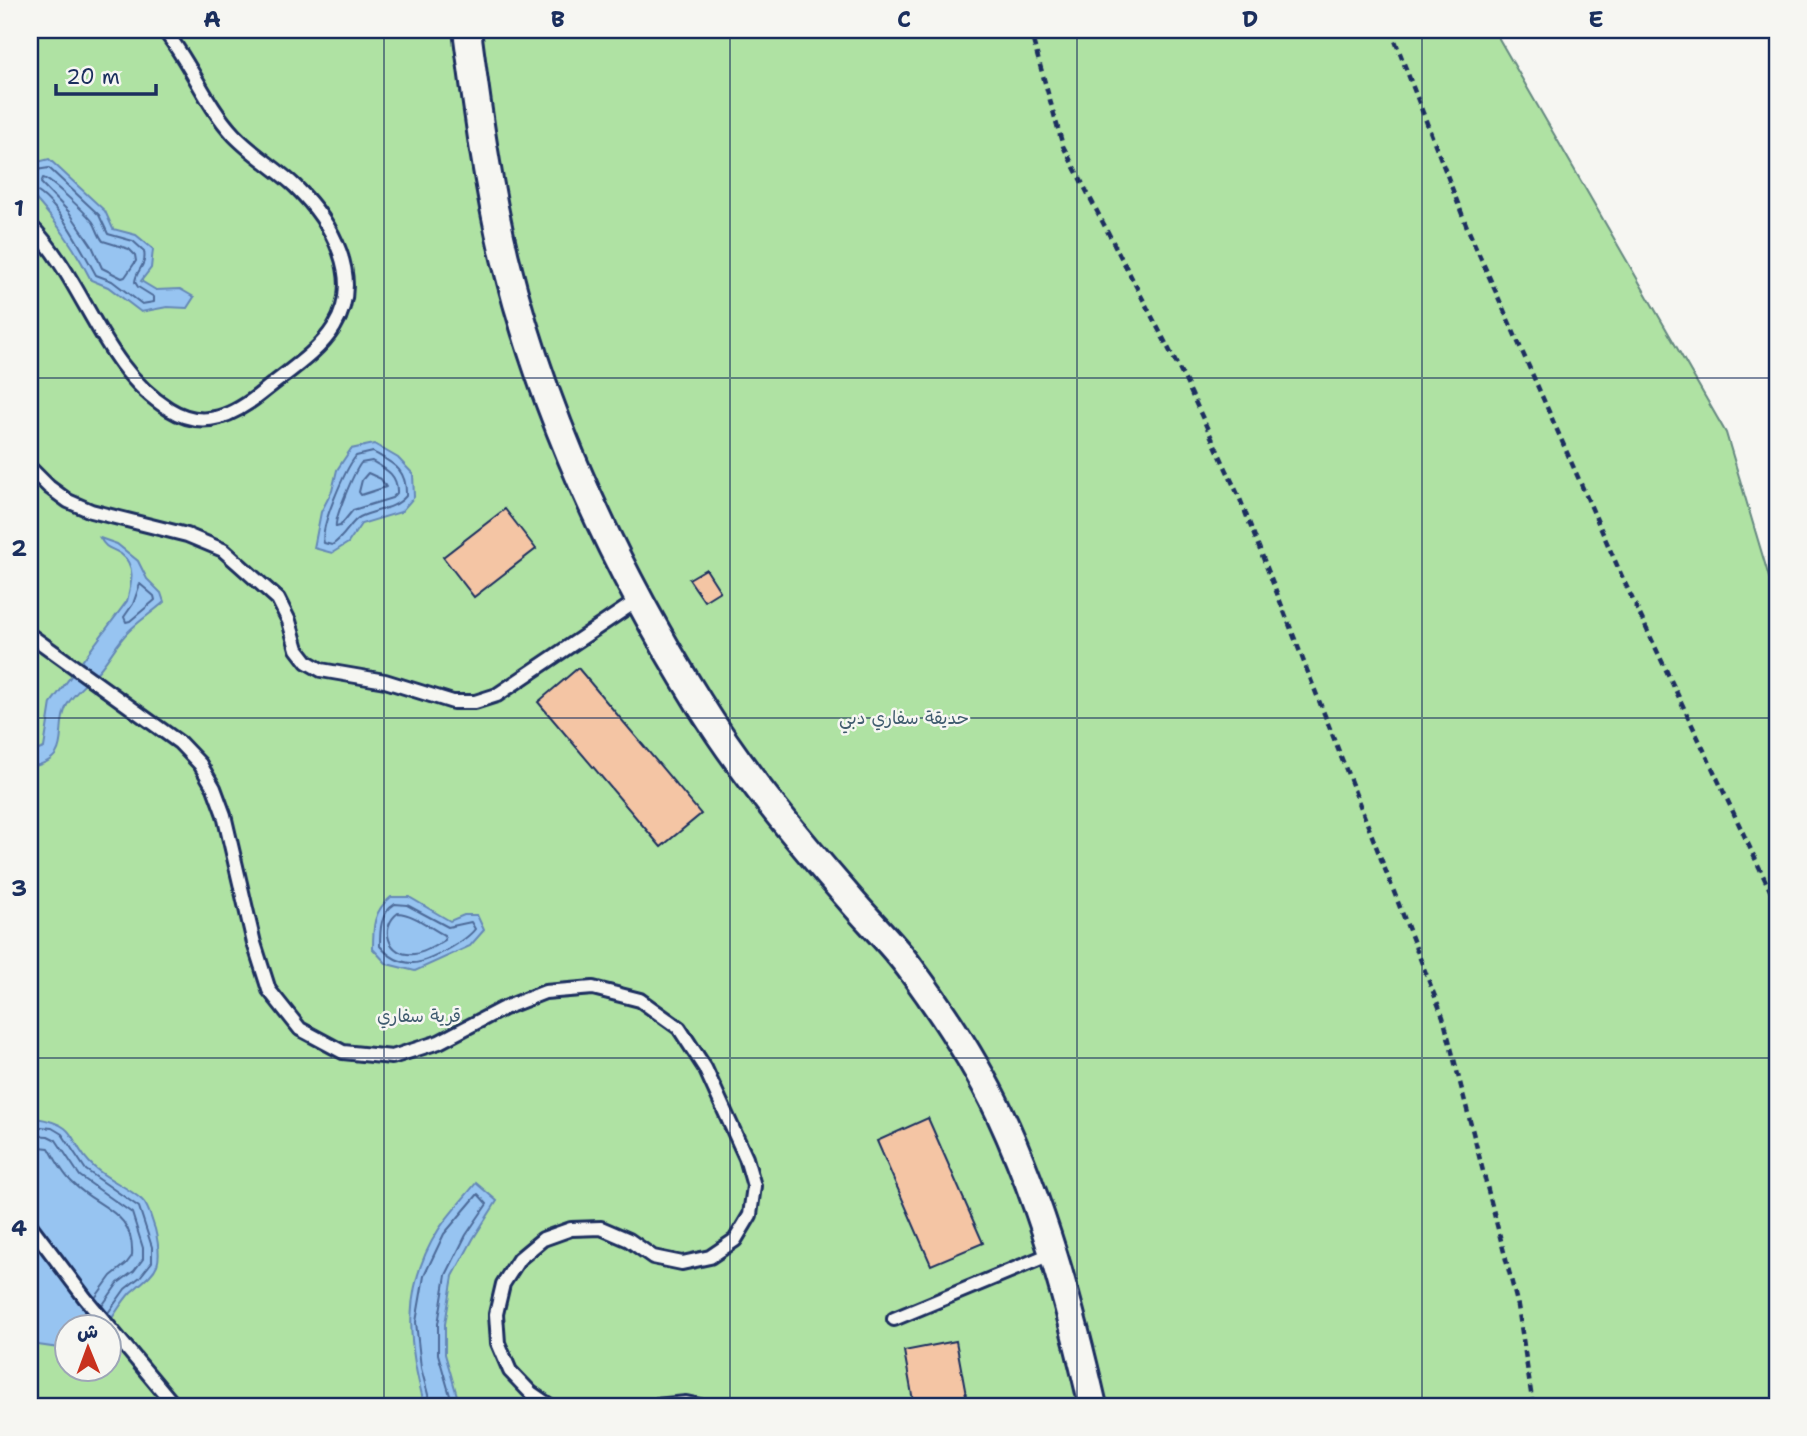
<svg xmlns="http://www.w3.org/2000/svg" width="1807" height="1436" font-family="'Shantell Sans','Playpen Sans Arabic',sans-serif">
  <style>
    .green { fill: #afe2a3; stroke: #658880; stroke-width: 2; fill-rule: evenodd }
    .water { fill: #97c4f1; stroke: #6588b6; stroke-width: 2 }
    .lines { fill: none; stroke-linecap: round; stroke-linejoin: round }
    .shore { stroke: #4d6b99; stroke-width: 2 }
    .building { fill: #f4c5a4; stroke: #1b2f5e; stroke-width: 2 }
    .service-casing { stroke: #1b2f5e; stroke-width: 18 }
    .minor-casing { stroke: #1b2f5e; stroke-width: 32 }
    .path { stroke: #1b2f5e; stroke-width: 4.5; stroke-dasharray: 7 5; stroke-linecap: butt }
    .service { stroke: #f6f6f2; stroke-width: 12 }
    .minor { stroke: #f6f6f2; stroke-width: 26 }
    .grid { fill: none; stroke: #1b2f5e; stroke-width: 2; stroke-opacity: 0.55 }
    .labels { text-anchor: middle; stroke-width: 5; stroke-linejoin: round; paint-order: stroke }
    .park-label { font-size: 18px; fill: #405c6f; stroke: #f6f6f2 }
    .neatline { fill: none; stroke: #1b2f5e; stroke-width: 2.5 }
    .grid-label { font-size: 23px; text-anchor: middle; font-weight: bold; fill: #1b2f5e }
  </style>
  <rect width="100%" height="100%" fill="#f6f6f2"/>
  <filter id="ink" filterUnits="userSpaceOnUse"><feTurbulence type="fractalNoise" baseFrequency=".0143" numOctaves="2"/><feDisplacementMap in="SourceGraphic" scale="14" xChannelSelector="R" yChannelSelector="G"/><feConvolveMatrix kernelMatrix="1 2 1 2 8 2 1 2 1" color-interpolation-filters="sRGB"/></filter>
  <g filter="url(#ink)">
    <path class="green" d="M30 30H1494L1726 433 1777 604V1406H30ZM66 1328H108V1370H66Z"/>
    <path class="water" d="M49 159 105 211 113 229 136 235 153 249 151 268 141 281 156 290 180 289 194 297 187 308 167 307 141 312 108 287 91 280C74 246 56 221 30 193V164Z
      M374 444 398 458 413 474 414 497 401 512 361 524 348 543 332 553 314 548 321 512 332 491 337 470 351 449Z
      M100 538 117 544 138 561 147 579 161 593 164 602C153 612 140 620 130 630 118 641 111 656 100 669 91 680 75 691 67 705 53 731 75 759 30 767V753L44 748 51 703 127 601C131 585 137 566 121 554 110 547 107 550 100 538Z
      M391 897H409L450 921 464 915H477L484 930 470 946 415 971 387 964 373 949C373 927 373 911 391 897Z
      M36 1118C83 1126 66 1142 94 1167 108 1180 128 1187 142 1200 149 1206 152 1221 155 1229 164 1267 158 1269 131 1292 122 1301 114 1316 106 1327L66 1328V1349L38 1345 30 1339V1120Z
      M476 1183 497 1201 473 1239 453 1276 445 1324V1354L460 1406H425C407 1344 402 1286 439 1229 450 1213 464 1198 476 1183Z"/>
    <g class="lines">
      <path class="shore" d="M30 171 49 168 99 215 108 234 133 241 144 251C147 267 136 269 135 282L138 287 154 297V302L142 304 112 281 96 275C85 255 53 192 30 189
        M43 178C50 179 87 214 93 222 97 228 98 235 103 241L129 249 135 255 136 261 125 277 122 278 102 268 92 246 69 212 41 183Z
        M373 452C394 464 407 469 406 496 394 510 377 509 360 517 351 521 345 537 332 545L324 543C319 528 345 470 356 456Z
        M372 461C386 469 398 475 397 493L392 498 353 510 340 526 336 527C334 519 354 472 361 463Z
        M368 473 381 479 386 487 361 495 359 492 362 480Z
        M140 584 154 596 155 600 130 621 126 622 124 617 133 604Z
        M395 904 407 905 448 927 471 922 475 929C466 941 428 963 413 963 399 963 389 957 380 946 380 930 380 913 395 904Z
        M398 913C414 914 430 928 444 935L445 940C437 945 424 953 414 954 388 957 379 927 398 913Z
        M30 1126 52 1128 62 1134 86 1170 139 1207 152 1247V1262L140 1277 125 1289 108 1313
        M30 1135 48 1136 56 1140 80 1176 132 1213 143 1248V1259L134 1271 118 1283 102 1306
        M30 1146 49 1148C56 1160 63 1175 74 1184 99 1209 135 1211 132 1256L126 1264 111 1276 95 1298
        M431 1406 421 1368 416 1322 424 1276 444 1234 478 1194 487 1204 466 1235 446 1275 438 1324V1354L453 1406"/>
    </g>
    <path class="building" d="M505 509 536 549 474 597 443 557Z
      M706 569 720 591 704 601 689 579Z
      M578 668 701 814 661 847 538 702Z
      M928 1118 983 1243 931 1265 877 1141Z
      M956 1341 968 1406H914L904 1351Z"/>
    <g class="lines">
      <g class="service-casing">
        <path id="service" d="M30 225C85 280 101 367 169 409 204 431 235 415 264 391 287 372 318 353 334 327 364 278 332 222 295 186 276 168 253 155 234 135 205 104 191 63 164 30
          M30 468 49 487 68 501 91 511 187 535 223 550 278 599 289 621 297 649 307 662 321 670 385 681 453 702H475L497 695 638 600
          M30 635 180 743 200 764 214 788 224 815 254 943 269 990 300 1029 343 1052 392 1057 439 1042 502 1009 545 992 593 988 640 1000 679 1028 705 1068 746 1158 754 1186 750 1215 735 1240 710 1257 682 1263 653 1257 629 1240 601 1228 571 1229 543 1239 519 1259 503 1284 496 1314 498 1343 510 1371 531 1393 550 1406
          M30 1225 85 1298 175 1406
          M894 1319 1053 1253
          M656 1406 686 1403 700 1406"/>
      </g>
      <g class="minor-casing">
        <path id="minor" d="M467 30C477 106 487 183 505 258 544 416 613 565 699 703 742 772 795 836 849 898 869 922 892 943 910 968 944 1014 975 1061 999 1112 1043 1206 1070 1306 1093 1406"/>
      </g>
      <path class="path" d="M1030 30 1063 146 1186 382 1240 499 1443 1017 1518 1306 1533 1406
        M1391 30 1467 227 1624 581 1777 905"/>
      <use href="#service" class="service"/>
      <use href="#minor" class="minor"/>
    </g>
  </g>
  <path class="grid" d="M384 30V1406M730 30V1406M1077 30V1406M1422 30V1406M30 378H1777M30 718H1777M30 1058H1777"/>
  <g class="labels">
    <g class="park-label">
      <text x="904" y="724">حديقة سفاري دبي</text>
      <text x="419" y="1022">قرية سفاري</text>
    </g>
  </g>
  <rect width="1807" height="1436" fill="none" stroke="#f6f6f2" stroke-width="77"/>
  <g transform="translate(88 1348) rotate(359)"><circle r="33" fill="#f6f6f2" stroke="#9ea6b7" stroke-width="2"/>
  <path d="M0-5L12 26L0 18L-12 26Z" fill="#c8321e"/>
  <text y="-10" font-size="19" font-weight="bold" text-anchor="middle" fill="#1b2f5e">ش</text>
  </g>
  <path d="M56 84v10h100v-10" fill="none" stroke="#1b2f5e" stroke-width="3.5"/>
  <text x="66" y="84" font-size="21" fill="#1b2f5e" stroke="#f6f6f2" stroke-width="5" paint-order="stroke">20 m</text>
  <rect x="38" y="38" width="1731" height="1360" class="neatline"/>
  <g class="grid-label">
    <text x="212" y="27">A</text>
    <text x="558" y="27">B</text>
    <text x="904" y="27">C</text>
    <text x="1250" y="27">D</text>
    <text x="1596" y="27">E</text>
    <text x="19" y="216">1</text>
    <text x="19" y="556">2</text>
    <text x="19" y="896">3</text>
    <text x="19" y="1236">4</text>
  </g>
</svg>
